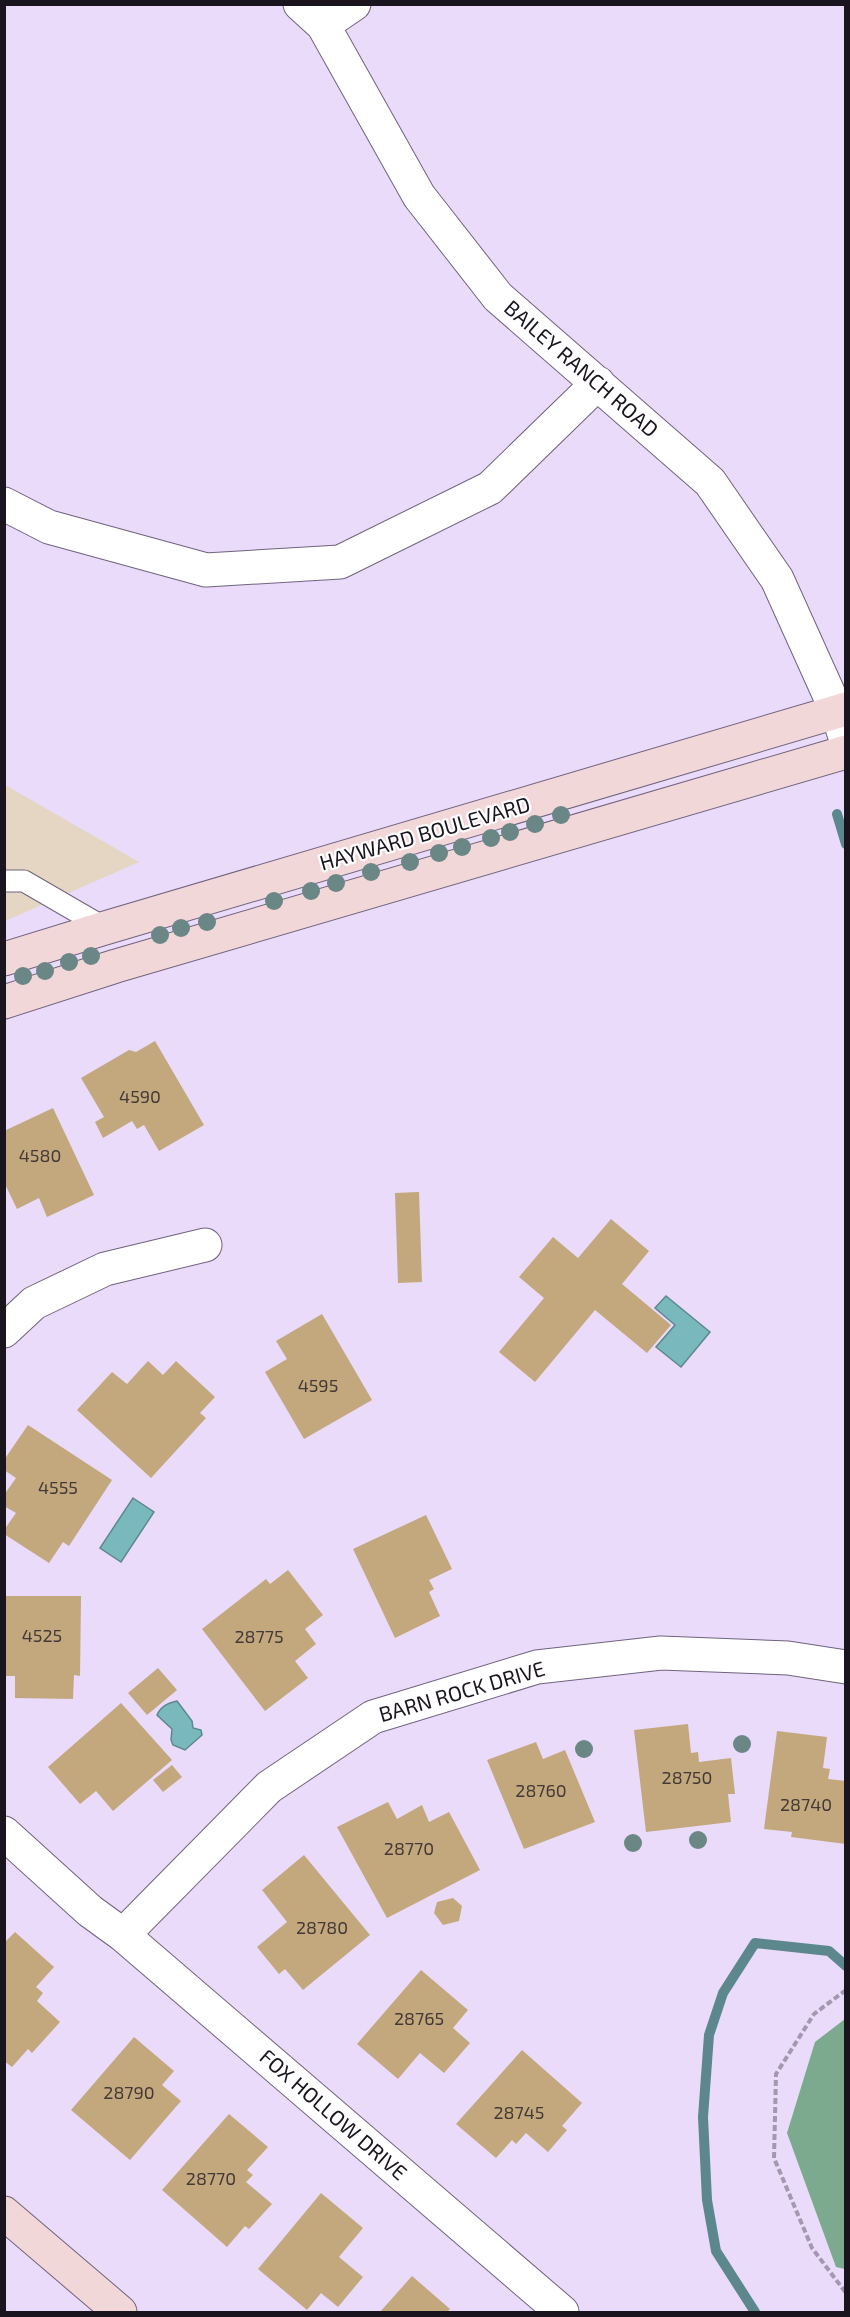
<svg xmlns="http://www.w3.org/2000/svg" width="850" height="2317" font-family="'Exo 2',sans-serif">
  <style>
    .education { fill: #e4d6c3 }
    .forest { fill: #7baa8e }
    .water { fill: #79b9bd; stroke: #5c888d; stroke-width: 1.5 }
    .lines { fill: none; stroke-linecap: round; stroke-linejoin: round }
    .stream { stroke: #5c888d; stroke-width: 10 }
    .building { fill: #c3a87e }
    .lane-casing { stroke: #70637e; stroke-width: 23 }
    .street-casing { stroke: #70637e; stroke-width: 35 }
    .secondary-casing { stroke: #70637e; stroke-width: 35 }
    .path { stroke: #a398af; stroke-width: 4; stroke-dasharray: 6 3; stroke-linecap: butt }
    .lane { stroke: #fff; stroke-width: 21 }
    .street { stroke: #fff; stroke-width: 33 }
    .secondary { stroke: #f2d7d9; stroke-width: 33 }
    .tree { fill: #6a8685 }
    .labels { text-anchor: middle; stroke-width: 4.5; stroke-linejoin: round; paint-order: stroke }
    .number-label { font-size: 18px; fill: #443936 }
    .street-label { font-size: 21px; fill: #19141e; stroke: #fff }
  </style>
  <rect width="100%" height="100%" fill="#e9dbf9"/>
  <path class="education" d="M5 785 139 862 5 921Z"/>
  <path class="forest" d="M845 2019V2269L836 2267 787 2133 815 2042Z"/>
  <path class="water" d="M666 1296 710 1332 681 1367 656 1347 675 1325 655 1308Z
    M133 1498 154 1512 121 1562 100 1548Z
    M177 1701 192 1721 193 1728 201 1730 202 1735 185 1750 173 1745 171 1740 172 1729 157 1715C161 1706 168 1703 177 1701Z"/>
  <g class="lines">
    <path class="stream" d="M837 814 846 844
      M755 2312 716 2251 707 2200 703 2117 709 2035 723 1993 755 1943 829 1951 846 1966"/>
  </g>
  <path class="building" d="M155 1041 204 1125 159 1151 144 1125 137 1129 132 1121 103 1138 95 1122 104 1117 81 1078 129 1050 136 1052Z
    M53 1108 94 1195 47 1217 39 1198 17 1209 4 1182V1131Z
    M419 1192 422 1282 398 1283 395 1193Z
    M611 1219 649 1251 622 1284 671 1325 647 1353 595 1310 535 1382 499 1352 544 1298 519 1277 553 1237 578 1258Z
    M322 1314 372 1400 304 1439 265 1372 287 1359 276 1341Z
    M148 1361 163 1375 176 1361 215 1397 200 1413 206 1418 151 1478 77 1410 112 1372 127 1384Z
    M28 1425 112 1480 69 1546 63 1542 49 1563 4 1534V1530L16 1513 4 1506V1495L16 1478 4 1470V1460Z
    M426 1515 452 1569 429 1580 434 1589 429 1592 440 1616 395 1638 353 1549Z
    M288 1570 323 1615 305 1629 316 1644 295 1661 308 1678 265 1711 202 1629 266 1579 270 1584Z
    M4 1596H81L80 1676 74 1675 73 1699 15 1698V1676H4Z
    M158 1668 177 1690 147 1715 128 1693Z
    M121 1703 172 1760 113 1811 96 1791 80 1804 48 1767Z
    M688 1724 691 1753 698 1752 699 1762 731 1758 735 1794H728L731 1822 646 1832 634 1730Z
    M777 1731 827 1737 823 1768 830 1769 828 1779 846 1781V1844L791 1837 792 1832 764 1829Z
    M536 1742 543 1759 565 1750 595 1822 524 1849 487 1760Z
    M172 1765 182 1777 163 1792 153 1780Z
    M388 1802 397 1819 422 1805 429 1822 449 1812 480 1870 387 1918 337 1827Z
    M304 1855 370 1935 303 1990 285 1969 279 1974 257 1947 287 1922 262 1890Z
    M453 1898 462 1906 459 1921 443 1925 434 1913 437 1902Z
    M15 1932 54 1967 36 1987 43 1993 37 2001 60 2022 32 2053 28 2049 12 2067 4 2061V1943Z
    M421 1970 468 2010 453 2028 470 2043 444 2073 420 2053 398 2079 357 2044Z
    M134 2037 174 2071 162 2085 181 2101 130 2160 71 2110Z
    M522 2050 582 2103 562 2126 567 2130 548 2152 526 2133 516 2144 512 2140 496 2158 456 2124Z
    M229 2114 268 2147 247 2170 253 2175 246 2182 272 2204 249 2229 245 2226 227 2247 162 2190Z
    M321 2193 363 2228 339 2257 363 2277 338 2307 321 2293 307 2310 258 2269Z
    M412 2276 450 2309 447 2312H380Z"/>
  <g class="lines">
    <g class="lane-casing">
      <path id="lane" d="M4 881H24L105 928"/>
    </g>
    <g class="street-casing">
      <path id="street" d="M300 4 323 25 419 196 498 297 710 482 777 579 837 712 846 740
        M323 25 354 4
        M4 504 49 527 206 570 340 562 490 488 598 383
        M4 1331 34 1303 105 1269 205 1245
        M4 1833 90 1911 123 1935 562 2312
        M123 1935 269 1787 373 1717 537 1667 661 1653 788 1658 846 1667"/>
    </g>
    <g class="secondary-casing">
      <path id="secondary" d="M4 959 105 928 846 709
        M4 1002 116 966 846 752
        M4 2213 120 2312"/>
    </g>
    <path class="path" d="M846 1990 814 2014 776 2074 774 2158 812 2248 846 2293"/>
    <use href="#lane" class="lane"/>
    <use href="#street" class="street"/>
    <use href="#secondary" class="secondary"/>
  </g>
  <g class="tree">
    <circle cx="561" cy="815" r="9"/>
    <circle cx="535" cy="824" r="9"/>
    <circle cx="510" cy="832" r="9"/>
    <circle cx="491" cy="838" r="9"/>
    <circle cx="462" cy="847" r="9"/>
    <circle cx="439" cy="853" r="9"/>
    <circle cx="410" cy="862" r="9"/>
    <circle cx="371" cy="872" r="9"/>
    <circle cx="336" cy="883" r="9"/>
    <circle cx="311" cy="891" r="9"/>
    <circle cx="274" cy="901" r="9"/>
    <circle cx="207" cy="922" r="9"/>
    <circle cx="181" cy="928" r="9"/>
    <circle cx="160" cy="935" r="9"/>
    <circle cx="91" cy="956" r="9"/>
    <circle cx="69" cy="962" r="9"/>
    <circle cx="45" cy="971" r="9"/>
    <circle cx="23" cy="976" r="9"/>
    <circle cx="742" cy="1744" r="9"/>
    <circle cx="584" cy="1749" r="9"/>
    <circle cx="698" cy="1840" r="9"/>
    <circle cx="633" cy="1843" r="9"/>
  </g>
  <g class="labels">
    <g class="number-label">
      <text x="140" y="1103">4590</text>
      <text x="40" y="1162">4580</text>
      <text x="318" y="1392">4595</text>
      <text x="58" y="1494">4555</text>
      <text x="42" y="1642">4525</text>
      <text x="259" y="1643">28775</text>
      <text x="687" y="1784">28750</text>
      <text x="541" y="1797">28760</text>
      <text x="806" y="1811">28740</text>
      <text x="409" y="1855">28770</text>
      <text x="322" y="1934">28780</text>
      <text x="419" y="2025">28765</text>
      <text x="129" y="2099">28790</text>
      <text x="519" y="2119">28745</text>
      <text x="211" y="2185">28770</text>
    </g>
    <g class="street-label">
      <text transform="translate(581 369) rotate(41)" y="7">BAILEY RANCH ROAD</text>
      <text transform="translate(425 834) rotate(-16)" y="7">HAYWARD BOULEVARD</text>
      <text transform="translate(462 1692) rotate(-16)" y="7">BARN ROCK DRIVE</text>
      <text transform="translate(333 2115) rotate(41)" y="7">FOX HOLLOW DRIVE</text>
    </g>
  </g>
  <rect width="850" height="2317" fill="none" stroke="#19141e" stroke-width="12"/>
</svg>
